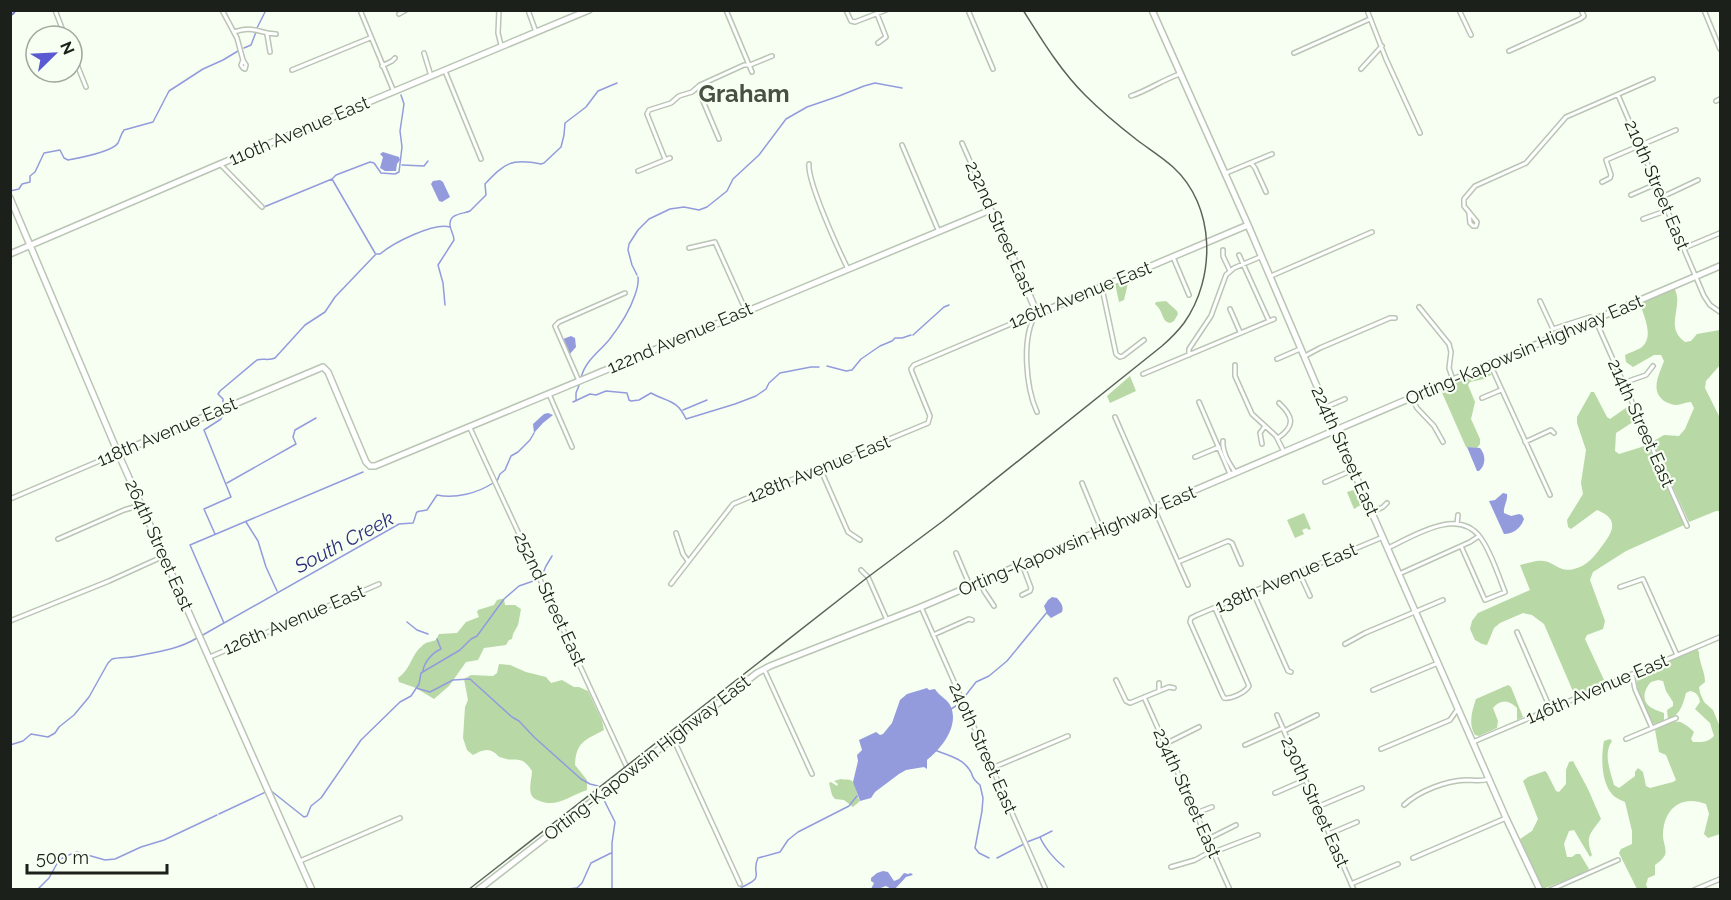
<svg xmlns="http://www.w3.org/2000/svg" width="1731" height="900" font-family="Raleway,sans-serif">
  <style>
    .green { fill: #b8d8a6 }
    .water { fill: #939bdd }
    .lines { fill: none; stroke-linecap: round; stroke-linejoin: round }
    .stream { stroke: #939bdd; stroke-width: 1.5 }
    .street-casing { stroke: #bac5b5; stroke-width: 6 }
    .secondary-casing { stroke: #bac5b5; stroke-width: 8 }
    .primary-casing { stroke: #656bae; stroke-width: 10 }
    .street { stroke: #fff; stroke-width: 3 }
    .secondary { stroke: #fff; stroke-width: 5 }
    .primary { stroke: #babffe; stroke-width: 7 }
    .rail { stroke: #5d635a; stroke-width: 1.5 }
    .labels { text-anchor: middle; stroke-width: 4.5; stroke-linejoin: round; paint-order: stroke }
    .street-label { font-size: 18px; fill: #1c201a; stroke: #f6fff1 }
    .water-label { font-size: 20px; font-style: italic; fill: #2f2f7b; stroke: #f6fff1 }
    .district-label { font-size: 24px; font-weight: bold; fill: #475042; stroke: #f6fff1 }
  </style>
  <rect width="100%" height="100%" fill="#f6fff1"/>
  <path class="green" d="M1127 278 1128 283 1124 300 1119 302 1115 283Z
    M1674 288C1685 306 1663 326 1685 342L1691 341 1697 334 1720 330V365L1706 381 1705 388 1720 418V511H1716L1689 522 1652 442 1664 435 1679 436 1685 429 1694 408 1691 402C1685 402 1681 405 1676 405 1673 405 1669 403 1666 402 1649 392 1659 375 1664 361L1661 355H1654L1633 367 1626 362 1625 355C1630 352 1639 350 1643 346 1654 335 1643 315 1640 303Z
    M1166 301 1177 311 1178 314 1174 321 1170 323C1163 322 1163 315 1160 310 1159 308 1157 306 1155 304L1156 302Z
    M1488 368 1491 375 1484 379 1470 382 1468 385 1475 402 1471 419 1480 439V444L1477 448 1466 447 1440 388Z
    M1130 376 1136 391 1110 403 1107 396Z
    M1591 392H1594L1607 417 1610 419 1630 405 1636 420 1616 433 1615 451 1619 454 1648 445 1684 525 1626 551 1593 572 1590 580 1605 621 1603 629 1587 635 1585 639 1605 682 1575 696 1544 624 1532 615 1523 613 1500 623 1494 628 1487 645 1482 644 1475 640 1470 629 1472 621 1478 613 1530 590 1520 565C1526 564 1536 560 1543 561 1555 562 1559 573 1574 569 1587 566 1594 557 1602 546 1613 532 1620 519 1597 510L1571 529 1568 527 1567 520 1583 494 1581 483 1586 450 1577 423V417Z
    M1357 489 1364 503 1354 509 1347 492Z
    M1304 513 1311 529 1308 530 1307 528 1302 530 1304 534 1295 538 1287 520Z
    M501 599H504L505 605H515L521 609 518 625 513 634 512 639 509 640 506 645 484 648 478 660 466 662 449 686 434 699 416 688 399 682 398 678C411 669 411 655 422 646 425 642 431 642 436 640L439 634 457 633 466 622 479 617 477 612 478 610 494 605 497 600Z
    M1697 649 1699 652C1699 663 1705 671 1705 682L1699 687 1700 693 1704 702 1713 710 1720 727V834L1708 838 1704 834 1709 814 1706 804C1680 794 1663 810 1663 836 1663 842 1667 849 1665 855 1663 859 1659 862 1655 865V875L1648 878 1646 885 1648 889H1637L1619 853 1621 849 1632 844V831L1625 802C1621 800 1615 798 1612 794 1601 782 1601 756 1604 741L1610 739 1612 741C1603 754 1610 770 1614 785L1619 788 1635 776V772L1638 768 1643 772 1646 786 1650 788 1673 782 1676 780 1666 755 1659 752 1655 730C1675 721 1677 716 1694 732L1691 739 1693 742C1702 742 1707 743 1714 736L1710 723 1695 709 1700 702C1699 695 1696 692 1690 691L1686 693C1683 704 1680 716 1668 719L1667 710 1673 706V702L1666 691 1663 681 1658 680 1651 682C1645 688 1641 699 1649 706 1652 709 1659 711 1664 713V721L1654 724 1651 722 1638 692 1636 675Z
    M499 664 510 665 526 672 546 677 551 683 562 680 574 687H579L588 691 602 721 604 730C586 740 576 741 575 765L587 780V790C571 795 557 808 540 801 537 800 534 799 532 796 528 789 532 778 532 771 521 754 517 763 503 758 498 757 499 756 495 753 488 747 480 751 473 755L467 750 463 738 465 707 468 700 464 679 471 675 493 676 497 673Z
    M1508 685 1511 687 1523 717 1517 720V708C1509 700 1501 699 1493 708L1498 721 1497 728 1479 736 1475 735C1468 724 1472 711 1476 699Z
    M1573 761 1588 789 1601 819C1590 834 1585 836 1592 855L1590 857 1574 830 1569 831 1564 844 1567 857H1572L1576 854H1580L1589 869 1587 872 1543 889 1520 839 1532 831 1538 819 1523 781 1528 777 1545 771 1547 773 1556 791 1559 792 1566 784V770L1569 762Z
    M841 779C844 780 847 779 850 780 857 782 856 796 860 801L853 807 844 800 835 799 832 795 829 783 831 782 837 786 838 784 834 781Z"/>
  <path class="water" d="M383 152 399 157 400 160 397 164 396 171H385L380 168 383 157 380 154Z
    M440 180 443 182 450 197 442 202 439 201 431 184 433 181Z
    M571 336 575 338 576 347 569 355 563 339Z
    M548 413 553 415 543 423 534 433 533 424 544 414Z
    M1467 447 1480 448C1486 455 1486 465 1479 471H1477Z
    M1503 493 1507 494C1508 501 1503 506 1504 513L1511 516 1519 514 1522 515 1524 519C1521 528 1513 534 1504 534L1489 501 1495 500Z
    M1052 597 1057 598C1061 603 1064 606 1062 612L1051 618 1047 614 1044 606 1048 600Z
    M927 688 929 690 935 689C939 696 948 699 951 707 959 727 941 749 927 760V769L924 767 906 770 899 774 875 792 871 798 860 801 853 782 858 761 857 755 862 750 859 740 876 732 880 735 883 734 892 723 900 700 907 694Z
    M883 871 888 872 894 881 899 879 904 873 908 874 911 873 913 875 906 877 895 889H891L886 886 878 889H871L874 883 871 881V878L877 873Z"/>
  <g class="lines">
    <path class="stream" d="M257 28 266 10
      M244 48 251 45 256 32
      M402 165 424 166 428 161
      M332 179 336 175 370 162 374 163 381 173 395 174 399 172 402 147 400 131 404 104 401 95
      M10 191 19 189 22 184 30 182V176L35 172 44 153 60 150 64 158 68 160C79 158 112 152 118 143 120 139 121 134 124 130L153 122 169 91 203 69 223 60 238 51
      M264 207 332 179 375 253
      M637 275 632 265 628 250 629 244 638 230 649 219 670 209 684 207 699 210 707 207 727 191 733 179 759 155 786 119 807 107 839 96 864 86 875 83 902 88
      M445 305 443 283 438 265 454 240C454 234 450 230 450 225 449 213 464 214 470 211L486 195 485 184C505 163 511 158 541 164L544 163 561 147 564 135 565 123 586 107 598 91 617 83
      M913 335 944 307 949 305
      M827 366 846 371 852 370 861 359 880 346 892 341 895 338H902L911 335
      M581 378C585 361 598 353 609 340 620 326 629 313 635 295 637 289 639 284 638 277
      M576 401V393L580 383
      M573 402 590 394 596 395 606 391 627 393 629 400 631 401 639 400 651 393C667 402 677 399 686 419L735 404 756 396 766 389 769 383 780 373 811 367H819
      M223 407V399L218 394 220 391 257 360C263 358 269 361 275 358L305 325 325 312 335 297 376 254H380C393 243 434 222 450 227
      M683 410 707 400
      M497 481 500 474 505 470 511 456 518 452 530 440 534 433
      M227 483 296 444 293 437 295 430 316 418
      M246 522 258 541 266 567 277 591
      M215 534 204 509 231 497 204 430 221 419 224 411
      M541 578 546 566 552 556
      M407 622 417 630 428 634
      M224 623 190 545 363 472
      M201 636 392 528 399 524 413 523C419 509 412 513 427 510L437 495C455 499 478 493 493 483
      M423 671C424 662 433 652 441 649L437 639
      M416 688 430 692 453 680 470 679 512 717 519 721 534 737 581 779 590 784 598 786
      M951 709 959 704 976 682 989 676 1007 661 1048 611
      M10 745 23 741 31 734 48 737 55 733 59 727 74 715 89 697 108 663 112 659C120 657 129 658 137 656 158 652 179 649 197 638
      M935 750C946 755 962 758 969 769 975 777 969 776 980 785L983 798 982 811 975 848 979 853 989 858
      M602 796 615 822 612 843V890
      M219 814 270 790 304 817 307 816 311 806 321 798 361 740 400 702 411 696 419 684 421 673 460 650 471 639 477 636 504 599 519 586 539 579
      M1040 837 1052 831
      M1027 842 1040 837C1044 847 1055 860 1064 867
      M997 858 1024 844
      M742 887C767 876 750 875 758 858L780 852 788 840 798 832 849 806 857 796
      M37 890 49 878 59 860 66 856 77 852 105 860 115 859 141 847 164 840 217 815
      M560 890 577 888 582 883 591 863 611 853
      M738 890 741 888"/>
    <g class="street-casing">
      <path id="street" d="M55 10 65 36
        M222 10 237 38 243 60 246 65 245 69 243 68 241 65 243 60
        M360 10 394 92
        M499 10 498 33 501 45
        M528 10 536 32
        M726 10 752 72
        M846 10 851 21 855 22 886 10
        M968 10 993 69
        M1367 10 1386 59 1420 133
        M1459 10 1471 35
        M1704 10 1720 49
        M399 14 406 10
        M877 14 886 37 878 43
        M234 32C253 25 257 33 276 34
        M267 34 270 52
        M1509 51 1580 19 1584 16 1581 10
        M72 52 86 87
        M424 53 431 76
        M1294 53 1370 19
        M382 66 392 61 395 58
        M1361 69 1382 46
        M292 70 370 38
        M445 71 481 159
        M705 84 699 88 700 94 719 139
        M1618 95 1704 296 1710 305 1720 312
        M1131 96C1149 90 1162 80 1180 74
        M1716 101 1720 99
        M962 143 992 211
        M902 145 939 232
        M665 159 647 114 649 110 671 103 679 96 692 92 700 85 744 65H750L772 56
        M1251 163 1255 168 1266 192
        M220 164 262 207
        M809 164C807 181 839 251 848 269
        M638 171 670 158
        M1226 173 1272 154
        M1602 182 1610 178 1611 175 1606 160 1676 130
        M1631 195 1656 184
        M1662 197 1698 180
        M1469 213 1470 223 1473 226H1476L1477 222 1464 206V199L1475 186 1526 163 1566 117 1653 79
        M1643 219 1668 210
        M689 248 715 242 746 311
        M1684 248 1720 233
        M1223 250V256L1230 271
        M1239 255 1269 321
        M1173 257 1189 295
        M1271 276 1372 232
        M1102 288 1116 354 1120 357 1123 356 1144 340
        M1540 301 1553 329 1590 317 1595 319 1687 526
        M1419 307 1449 344 1451 352 1449 368 1453 380
        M1230 309 1240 332
        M1036 314C1021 337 1026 388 1037 412
        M1189 355V349L1211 316 1226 275 1234 268 1260 257
        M1305 356 1320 348 1390 318H1395
        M1277 359 1300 349
        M1490 364 1550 495
        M1235 365V376L1252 414 1276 436 1284 452
        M1143 374 1274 319
        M579 381 555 326 559 322 625 293
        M1623 383 1646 375 1653 366
        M549 394 572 447
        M1412 398 1417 408 1434 426 1443 442
        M1482 398 1501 390
        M1199 402 1230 474
        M1326 407 1345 399
        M1115 417 1154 506
        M470 428 629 772
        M1278 438C1296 426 1293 416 1279 403
        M1223 441C1222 452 1229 463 1235 472
        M1525 442 1551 430 1554 433
        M1262 444 1260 433 1265 426
        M1195 457 1219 447
        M820 468 848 532 860 540
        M1325 482 1353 470
        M1082 483 1101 529
        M10 499 118 453
        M1154 508 1188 585
        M1372 512 1383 507 1387 503
        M1457 524 1458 515
        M676 533 683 554 688 561
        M58 539 124 510 141 505
        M1388 548C1414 536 1457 507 1480 537 1491 551 1498 575 1505 592L1485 600 1461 546
        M956 553 970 586
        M1178 562 1228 541 1232 543 1241 564
        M1022 564 1031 588 1030 591 1022 595
        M861 570 868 577 887 620
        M1299 572 1310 596
        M1399 574 1470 542 1479 536
        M981 582 984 591 994 606
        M671 584 733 504 928 423 930 416 912 372 911 369 914 365 1039 312
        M1620 587 1643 579 1677 655
        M1253 592 1288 671 1291 672
        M921 607 1046 890
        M1215 608 1249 686C1245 693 1231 699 1224 698L1222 694 1190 622 1191 618 1197 615 1383 537
        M10 621 109 581 164 556
        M1517 632 1550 708
        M933 635 969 619 972 620
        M1345 644 1365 633 1443 600
        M210 657 379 584
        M764 669 812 774
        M1632 674 1635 689 1652 728
        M1116 680 1126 701 1130 703 1169 687 1174 688
        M1159 683V691
        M1373 690 1438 663
        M1144 697 1230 890
        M1277 715 1354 890
        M1284 731 1317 715
        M673 738 740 884
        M1626 739 1676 718
        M1473 742 1720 637
        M1165 744 1199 727
        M1245 745 1283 728
        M1381 749 1450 720 1457 710
        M992 768 1068 736
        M1275 793 1305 780
        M1404 805C1419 791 1445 781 1466 780 1474 780 1481 782 1489 779
        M1317 807 1362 788
        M1196 813 1212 807
        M1329 834 1357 822
        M1208 839 1236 825
        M1214 852 1258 835
        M1413 858 1506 818
        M300 861 400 818
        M1171 867 1195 860 1213 850
        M1351 884 1398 864
        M1550 890 1618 860
        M1694 890 1720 879"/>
    </g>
    <g class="secondary-casing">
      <path id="secondary" d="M1152 10 1248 225 1336 431 1506 818 1540 890
        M10 198 118 453 312 890
        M10 254 220 164 589 10
        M118 453 323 367 328 372 366 462 370 466H375L988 211 994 213 1034 306 1040 311 1047 310 1248 225
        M478 890 757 673 770 666 921 607 1720 266"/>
    </g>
    <g class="primary-casing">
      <path id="primary" d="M10 11 11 10"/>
    </g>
    <use href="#street" class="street"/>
    <use href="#secondary" class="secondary"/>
    <use href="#primary" class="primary"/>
    <path class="rail" d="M468 890 868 577 943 521 1162 346C1170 339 1178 331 1184 323 1216 278 1216 206 1173 167 1162 157 1149 149 1137 140 1119 126 1101 111 1085 95 1060 70 1042 40 1023 10"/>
  </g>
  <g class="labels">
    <g class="street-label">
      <text transform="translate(299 131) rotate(-23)" y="6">110th Avenue East</text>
      <text transform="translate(1657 185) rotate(67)" y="6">210th Street East</text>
      <text transform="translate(1000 228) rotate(66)" y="6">232nd Street East</text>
      <text transform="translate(1080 295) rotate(-22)" y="6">126th Avenue East</text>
      <text transform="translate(680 338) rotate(-23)" y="6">122nd Avenue East</text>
      <text transform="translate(1524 350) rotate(-23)" y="6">Orting-Kapowsin Highway East</text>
      <text transform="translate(1641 423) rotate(66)" y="6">214th Street East</text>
      <text transform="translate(167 432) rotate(-23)" y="6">118th Avenue East</text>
      <text transform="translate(1345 451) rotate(66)" y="6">224th Street East</text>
      <text transform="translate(819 469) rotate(-22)" y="6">128th Avenue East</text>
      <text transform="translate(1077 541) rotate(-23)" y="6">Orting-Kapowsin Highway East</text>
      <text transform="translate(159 545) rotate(66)" y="6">264th Street East</text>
      <text transform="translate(1286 578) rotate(-23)" y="6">138th Avenue East</text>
      <text transform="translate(550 599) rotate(65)" y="6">252nd Street East</text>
      <text transform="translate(294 620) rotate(-23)" y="6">126th Avenue East</text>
      <text transform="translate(1597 689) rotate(-23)" y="6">146th Avenue East</text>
      <text transform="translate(983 748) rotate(66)" y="6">240th Street East</text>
      <text transform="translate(647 758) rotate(-38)" y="6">Orting-Kapowsin Highway East</text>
      <text transform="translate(1187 793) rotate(66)" y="6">234th Street East</text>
      <text transform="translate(1315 802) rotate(66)" y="6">230th Street East</text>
    </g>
    <g class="water-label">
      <text transform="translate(344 542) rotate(-28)" y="7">South Creek</text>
    </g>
    <g class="district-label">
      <text x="744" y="102">Graham</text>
    </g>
  </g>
  <rect width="1731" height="900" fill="none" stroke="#1c201a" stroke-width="24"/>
  <g transform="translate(54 54) rotate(66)"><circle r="28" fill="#f6fff1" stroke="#9fa69b" stroke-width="1.5"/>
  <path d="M0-4.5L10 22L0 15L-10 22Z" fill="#5959d1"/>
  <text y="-9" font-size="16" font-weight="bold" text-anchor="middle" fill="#1c201a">N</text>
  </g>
  <path d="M27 864v9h140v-9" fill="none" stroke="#1c201a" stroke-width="3"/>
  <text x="36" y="864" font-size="18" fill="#1c201a" stroke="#f6fff1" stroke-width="4.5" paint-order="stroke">500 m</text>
</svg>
